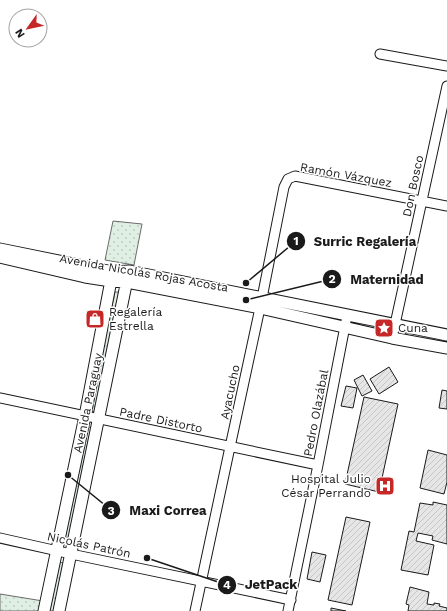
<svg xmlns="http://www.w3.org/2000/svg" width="447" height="611" font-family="'Work Sans',sans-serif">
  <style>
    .green { fill: url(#green-dots); stroke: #6a6a6a }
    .building { fill: url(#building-hatch); stroke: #1a1a1a }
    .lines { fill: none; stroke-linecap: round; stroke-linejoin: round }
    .minor-casing { stroke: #1a1a1a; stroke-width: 11 }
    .major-casing { stroke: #1a1a1a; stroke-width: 13 }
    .minor { stroke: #fff; stroke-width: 9 }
    .major { stroke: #fff; stroke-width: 11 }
    .labels { text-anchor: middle; stroke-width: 3; stroke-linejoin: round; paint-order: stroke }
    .street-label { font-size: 12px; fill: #1a1a1a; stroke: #fff }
    .poi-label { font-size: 12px; fill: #1a1a1a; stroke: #fff; text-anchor: start }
    .leader { fill: none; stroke: #1a1a1a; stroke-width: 1.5 }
    .callout-dot { fill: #1a1a1a; stroke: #fff; stroke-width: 1.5 }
    .mark-label { font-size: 12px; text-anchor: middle; font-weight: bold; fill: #fff }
    .callout-label { font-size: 13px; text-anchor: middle; font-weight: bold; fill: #1a1a1a; stroke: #fff; stroke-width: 3; stroke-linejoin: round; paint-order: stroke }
  </style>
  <defs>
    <pattern id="green-dots" width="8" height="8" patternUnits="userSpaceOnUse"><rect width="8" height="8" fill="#e0efe3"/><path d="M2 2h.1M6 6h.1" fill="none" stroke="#c0ccc2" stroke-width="1.8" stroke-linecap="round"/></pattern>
    <pattern id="building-hatch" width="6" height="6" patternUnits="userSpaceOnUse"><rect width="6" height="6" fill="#e6e6e6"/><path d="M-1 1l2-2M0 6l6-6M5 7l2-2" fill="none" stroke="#c5c5c5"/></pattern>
  </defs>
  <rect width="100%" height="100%" fill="#fff"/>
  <path class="green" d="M113 221 142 224 134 265 105 260Z
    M115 292H119L120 294 95 412 89 411Z
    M352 319 386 326 385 331 351 324Z
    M406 331 447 339V344L405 337Z
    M87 427 94 428 69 542 63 541Z
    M58 562 64 563 54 611H47Z
    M0 594 43 601 41 611H0Z"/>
  <path class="building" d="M389 367 398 382 379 394 370 379Z
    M363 375 372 391 362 396 354 380Z
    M346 386 357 388 353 408 341 406Z
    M442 390 447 391V409L439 408Z
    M364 397 398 404 379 492 345 484Z
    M428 450 447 455V482L444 494 420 488Z
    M433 502 447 505V544L432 540 433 536 418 533 416 541 434 545 428 575 401 570 409 531 414 532 420 503 433 505Z
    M346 517 370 522 352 605 328 600Z
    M312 552 326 555 320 582 307 579Z
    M410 587 429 592 427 604 434 605V603L440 604 439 606 447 608V611H408L409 605 406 604Z
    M331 608 346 611H331Z"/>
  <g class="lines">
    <g class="minor-casing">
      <path id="minor" d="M380 54 447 66
        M392 338 447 86
        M0 398 318 465
        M0 538 71 554 291 600
        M195 611 230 447 260 308 284 187 288 179 295 176 447 206
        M288 611 318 465 346 321"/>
    </g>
    <g class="major-casing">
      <path id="major" d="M0 249 113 272 129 271 447 335
        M0 257 85 277 111 281 127 282 260 308 392 338 447 348
        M44 611 85 416 112 275
        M59 611 128 275"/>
    </g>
    <use href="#minor" class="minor"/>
    <use href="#major" class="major"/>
  </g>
  <defs>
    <g id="shop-square" transform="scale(1)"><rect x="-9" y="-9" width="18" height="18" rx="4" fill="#c62828" stroke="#fff"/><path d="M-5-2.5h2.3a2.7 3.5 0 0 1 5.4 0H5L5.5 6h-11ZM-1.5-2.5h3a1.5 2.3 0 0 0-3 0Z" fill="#fff"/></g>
    <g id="sight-square" transform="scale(1)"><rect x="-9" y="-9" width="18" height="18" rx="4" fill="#c62828" stroke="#fff"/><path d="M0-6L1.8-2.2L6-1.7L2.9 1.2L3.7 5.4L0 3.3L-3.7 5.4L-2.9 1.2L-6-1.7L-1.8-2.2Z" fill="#fff"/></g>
    <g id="hospital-square" transform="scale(1)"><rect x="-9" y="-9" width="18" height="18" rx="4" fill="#c62828" stroke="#fff"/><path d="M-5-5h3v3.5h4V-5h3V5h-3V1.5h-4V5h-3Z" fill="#fff"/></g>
  </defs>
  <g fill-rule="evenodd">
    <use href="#shop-square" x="95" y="319"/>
    <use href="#sight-square" x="384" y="328"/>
    <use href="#hospital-square" x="385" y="486"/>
  </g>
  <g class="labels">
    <g class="street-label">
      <text transform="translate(346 175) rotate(10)" y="4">Ramón Vázquez</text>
      <text transform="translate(413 186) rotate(-78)" y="4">Don Bosco</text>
      <text transform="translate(144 273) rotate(10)" y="4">Avenida Nicolás Rojas Acosta</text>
      <text transform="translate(230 392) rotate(-78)" y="4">Ayacucho</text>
      <text transform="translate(88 403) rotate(-78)" y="4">Avenida Paraguay</text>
      <text transform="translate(316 413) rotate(-79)" y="4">Pedro Olazábal</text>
      <text transform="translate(161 420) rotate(12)" y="4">Padre Distorto</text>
      <text transform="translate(89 545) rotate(12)" y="4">Nicolás Patrón</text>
    </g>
    <g class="poi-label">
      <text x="109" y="316">Regalería<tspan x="109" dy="14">Estrella</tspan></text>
      <text x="398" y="332">Cuna</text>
      <text x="371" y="483" text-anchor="end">Hospital Julio<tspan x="371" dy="14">César Perrando</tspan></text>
    </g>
  </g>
  <path class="leader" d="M246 283L296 241M246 300L332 279M68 475L111 510M147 558L227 585"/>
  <g class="callout-dot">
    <circle cx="246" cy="283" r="4"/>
    <circle cx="246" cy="300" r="4"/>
    <circle cx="68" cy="475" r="4"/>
    <circle cx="147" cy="558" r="4"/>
    <circle cx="296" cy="241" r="10"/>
    <circle cx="332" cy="279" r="10"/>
    <circle cx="111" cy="510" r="10"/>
    <circle cx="227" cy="585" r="10"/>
  </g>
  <g class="mark-label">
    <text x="296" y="245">1</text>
    <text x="332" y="283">2</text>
    <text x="111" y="515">3</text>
    <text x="227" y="589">4</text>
  </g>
  <g class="callout-label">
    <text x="365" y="246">Surric Regalería</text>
    <text x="387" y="284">Maternidad</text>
    <text x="168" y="515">Maxi Correa</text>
    <text x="271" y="589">JetPack</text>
  </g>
  <g transform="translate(28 28) rotate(237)"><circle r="19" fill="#ffffff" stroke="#a3a3a3"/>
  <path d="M0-3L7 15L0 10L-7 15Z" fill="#c62828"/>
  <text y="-6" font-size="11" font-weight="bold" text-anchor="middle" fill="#1a1a1a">N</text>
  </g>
</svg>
